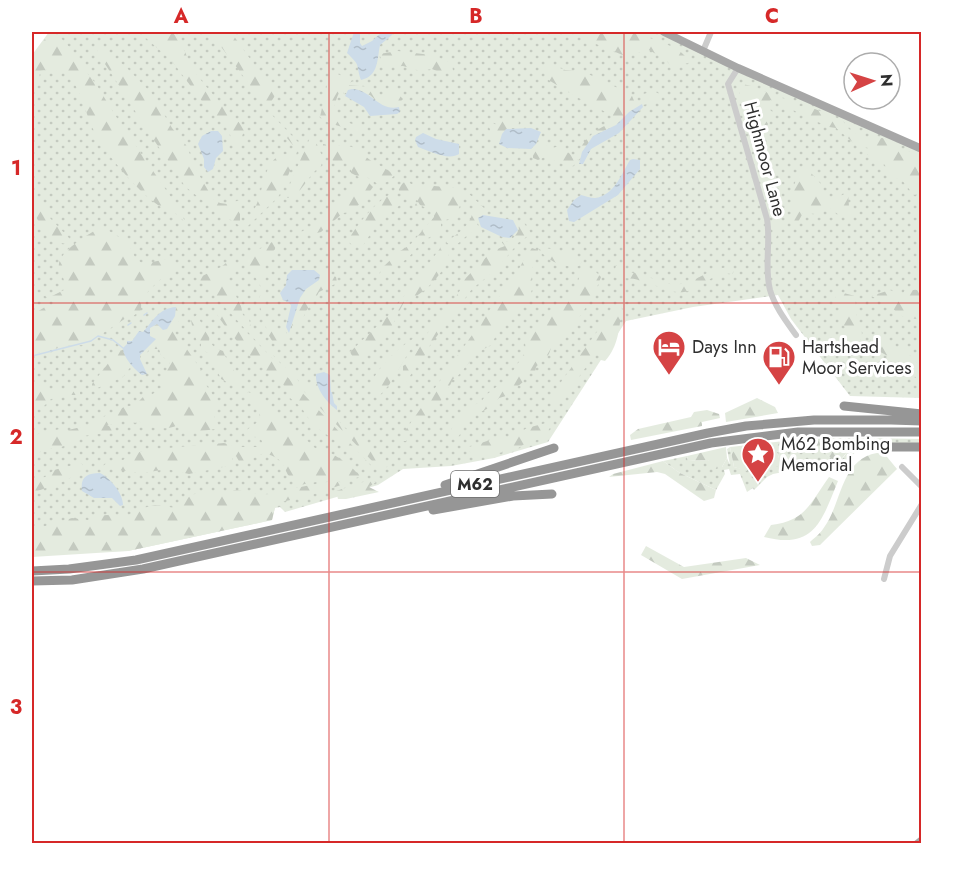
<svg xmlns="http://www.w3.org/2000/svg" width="953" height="875" font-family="Jost,sans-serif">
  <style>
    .grass { fill: url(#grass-dots) }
    .forest { fill: url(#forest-firs) }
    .water { fill: url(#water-ripples) }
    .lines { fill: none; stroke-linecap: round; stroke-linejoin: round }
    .stream { stroke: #cddce9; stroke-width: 1.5 }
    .minor { stroke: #ccc; stroke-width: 6 }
    .major { stroke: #a7a7a7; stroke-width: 8 }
    .highway { stroke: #969696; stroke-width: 9 }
    .grid { fill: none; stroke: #d62828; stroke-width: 1.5; stroke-opacity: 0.55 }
    .labels { text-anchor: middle; stroke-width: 6; stroke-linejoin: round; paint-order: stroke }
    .shield { fill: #fff; stroke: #6d6d6d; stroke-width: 1.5 }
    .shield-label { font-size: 16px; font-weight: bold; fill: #2f2f2f }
    .street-label { font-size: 18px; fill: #2f2f2f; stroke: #fff }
    .poi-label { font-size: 18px; fill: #2f2f2f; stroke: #fff; text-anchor: start }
    .neatline { fill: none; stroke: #d62828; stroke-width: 2 }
    .grid-label { font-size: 20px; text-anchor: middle; font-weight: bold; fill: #d62828 }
  </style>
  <defs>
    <pattern id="grass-dots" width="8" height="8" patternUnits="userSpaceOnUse" patternTransform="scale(1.5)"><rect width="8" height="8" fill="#e4ebdf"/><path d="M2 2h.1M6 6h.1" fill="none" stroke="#c4cac0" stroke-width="1.8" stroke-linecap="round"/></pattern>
    <pattern id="forest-firs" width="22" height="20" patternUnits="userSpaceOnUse" patternTransform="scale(1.5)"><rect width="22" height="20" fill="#e4ebdf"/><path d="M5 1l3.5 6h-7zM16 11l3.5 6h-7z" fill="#c4cac0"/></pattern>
    <pattern id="water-ripples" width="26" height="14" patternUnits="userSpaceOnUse" patternTransform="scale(1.5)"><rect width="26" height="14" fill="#cddce9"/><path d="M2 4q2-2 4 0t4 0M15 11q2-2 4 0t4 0" fill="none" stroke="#b0bdc8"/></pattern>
  </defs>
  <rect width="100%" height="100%" fill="#fff"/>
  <path class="grass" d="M49 32H664L921 149V398L850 396 791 319 778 295 693 307 626 321 548 442 494 458 451 466 403 469 378 485 285 512 280 507 275 508 272 520 128 551 32 553V55Z
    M866 438 921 439V444L873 443 857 445V450L842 468 824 464 773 474 767 477 754 490 753 488 747 492 740 474 731 475 729 469 724 470 725 474 716 490 680 473 663 461 687 456 688 461 708 460 722 467 727 458 730 465 727 449 730 447 734 467 747 470V461L756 455 779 458 777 452 782 450 821 449 835 462H840L851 447 866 442Z"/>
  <path class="forest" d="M139 32H173C179 41 185 49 188 60 195 77 231 115 245 128L239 145 233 147 228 126 207 108 172 61Z
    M210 32H231L260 73 278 91 267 108Z
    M567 32H652L650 38C663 43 685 49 689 63L671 66 665 59 649 50 625 56Z
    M48 35 60 37 71 49 76 59 96 84 115 115 181 212 185 222 173 211C152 211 101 149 93 129 85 112 81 88 67 74L51 69 40 71 39 81 32 91V56Z
    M98 48 125 66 152 94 172 128 186 145 198 173 213 199 220 203 227 204 240 200V226C221 214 204 202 187 188 182 184 181 178 177 173 148 134 124 92 97 52Z
    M398 51 431 55 452 63 453 71 444 74 432 69 420 71 403 66 385 67 379 54Z
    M550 64 565 70 584 72 622 90 632 96 635 103 642 102 640 95 654 91 661 95 655 102 643 105 642 104 616 125 593 136 579 160 576 159C578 149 587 137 596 131 603 125 612 125 615 117L573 95 547 79C544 75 545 66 550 64Z
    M333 72 354 81C338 86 336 99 333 114L339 119 360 127 361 130 359 132 329 123 320 117 327 85Z
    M743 84 755 87 777 97 792 100 797 106 809 107 829 114 843 121 849 129 865 139 884 138 898 150C910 153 913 148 921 160L919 167 922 172 919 192 915 195 913 194 901 179C890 180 890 172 884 164 878 159 872 161 867 154L868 148 856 145 836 128 829 127 800 114 776 100H770L769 109 775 114 766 127 759 148 770 174V192L777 213 778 221 781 225 775 241V225L756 161 754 146 742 106 739 89Z
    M349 85 370 87 383 97 393 89 403 99 395 108 381 105 370 95 345 93V95L343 91Z
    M269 112 300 144 283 189 278 197 247 227 243 226V221C269 208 256 152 290 154L294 146C284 136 279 124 267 116Z
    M499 118C506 122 514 117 519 122L518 128H512L502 134 500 139 503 146 507 148 505 151 496 144 489 127 493 124 498 125 492 122 493 119Z
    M312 133 323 158 321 166C309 174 304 189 292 198H284Z
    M540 143 552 148 560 146C570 156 571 150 575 164L573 166 566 165 545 157 538 160 533 158V151Z
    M323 144C332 146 340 145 348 146 359 148 365 157 373 162 381 166 388 170 395 175L387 182 378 184 362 174 359 177 351 173V169L348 163 333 161 323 149Z
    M806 165H809L812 174 820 183 827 199 833 200 848 192 849 207 856 211 857 215H839L828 207 816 214 803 213 798 222V227L793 228V188L800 169Z
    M366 180 373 187 363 201 351 212 343 213 321 232 304 236 301 232C308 228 316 224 321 218 334 205 348 185 366 180Z
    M407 180 411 184 457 188 463 192 466 191 484 208 483 215 478 219 477 224 483 233C470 227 464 241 453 247L446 242C459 233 474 224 473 205L466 198 462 200 456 216 441 222V229L438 233 424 240 408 258 376 281 383 267 400 251 410 245 434 217V212L420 205 417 200 415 201 418 207 415 206 399 191 398 187Z
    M32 192 50 210V218L69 238 68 244C45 242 46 228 32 212Z
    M391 194 399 201 400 205 389 214 382 216 362 247H354L348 241C355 227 377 200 391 194Z
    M518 221 524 223 530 232 529 235 518 243 497 269 472 289 428 348 424 357 419 360 405 385H400L398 380 403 373V366L412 360 430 329 451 305 462 287V282L492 251 505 246 495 235 506 242C512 240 517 235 519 229L517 223Z
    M99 228C109 229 123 239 129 246 137 255 130 257 144 264L166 259 178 266 175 270C167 272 144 293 142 301 141 304 141 307 141 310L132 317 126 318 85 345 65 346 44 352 32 353V315L45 307H60L59 303 45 296H42L32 308V294L52 296 64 290C67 282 61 275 59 267 56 253 89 234 99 228Z
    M272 242 276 243 275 249 267 258 263 275 266 289 263 299 265 317 279 331 281 332 284 327 288 337 278 345 274 344 268 334 259 303 261 287 253 273 243 262 249 255Z
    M442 246 448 247C455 265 421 298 404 302L389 332 367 354 355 361 350 352 391 313Z
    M541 247 575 254 582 261 579 266C563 268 550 262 539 250Z
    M532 248 538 250 531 273 533 287 530 295 518 307 517 313 499 330 491 345 477 353 457 377 453 379C450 386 440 404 435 408 424 418 411 426 406 441H403L400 438 493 305 498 304C498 291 511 284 516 274 520 267 525 259 527 251Z
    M231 259 235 260 233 269 226 276 241 306 243 315 249 319 252 332 268 346 270 352 283 366 292 371 299 382 306 385 318 383 332 408 338 414C339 432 359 433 369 444 374 449 377 456 380 462L390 463 391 466 383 468 376 465 284 371 198 278 221 267Z
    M616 265C622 273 632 272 641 274 649 276 656 281 664 283 688 289 698 275 718 269 722 268 727 267 732 267L735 270 732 274C715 270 700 289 684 292 668 294 654 283 639 280 632 278 623 278 616 278L614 274Z
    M317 268 336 277 337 283 319 292C314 303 302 311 303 323L295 329 292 328C292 316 297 301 304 291 310 282 314 283 317 271L314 270Z
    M582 269 594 270 601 277C592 303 573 329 551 346 550 358 543 359 536 367L535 372 524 374 523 382 506 396 499 398 491 407 468 418 461 427V433L458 437 455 436 451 431 453 425 471 406 481 402 486 395 509 377 526 351 525 343 539 321 549 311 575 290Z
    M890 290 902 295 905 290H921V312L919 319C905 319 897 316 891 305L887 306 882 301 871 296Z
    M836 291 855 296 857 319 862 333 857 353 852 358 847 343V330L839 318V307L834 293Z
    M617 304 621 306 622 309C619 327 619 346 605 361L601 360 599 349 571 388 556 404H550L551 396 606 319 611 309Z
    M177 306H180L183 309 175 333C178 336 204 373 204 376 206 383 202 378 206 385 209 389 214 396 215 401 217 410 211 416 218 424L215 429C203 431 185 434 176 426 166 430 147 429 139 421L135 423 130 420 124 421 121 418 118 423 107 425 113 428V430C100 437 85 431 75 442L74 439 73 443 58 448H51L47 452 42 451 32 457V437L42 432 61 429 64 431 94 424 99 419 124 407 135 405 143 397 150 396 162 387 163 377 170 363 161 355 159 349H149L143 361 140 360C141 351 145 348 152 343L151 341 155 340 150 336V328L157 324 167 329Z
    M218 307H221L365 459 372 467 371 470 365 474V470L344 447 313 425 301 407 290 398 281 380C264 375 228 332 218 316L215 311Z
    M197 315 206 332 210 334 209 341 215 348 223 351C228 364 237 372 241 385L238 388 221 379 214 364 208 359V353L201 349V342L197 341 193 331 191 320Z
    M872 336 888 341 894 349H904L921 367V378H915C911 371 905 372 899 367 890 360 893 358 880 352L879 347 871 342 870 338Z
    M416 337H418L389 385 380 395 374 393 370 384C382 363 396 349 416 337Z
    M115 348H119C124 352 129 359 132 365L123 377 95 389 92 388V384L110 361Z
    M38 384 49 392 52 390H80V395H67L61 398 51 399 44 406 32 407V385L34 386Z
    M248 392C257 394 261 402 270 404L271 409C277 411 280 417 285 422 294 433 306 438 315 448 328 450 348 462 356 472L364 475 348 481 328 480 299 485 288 475 281 461C256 444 259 462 240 463L236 456 232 457 233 465 189 474 167 469 149 472H133L104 468 103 466 108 462 123 460 134 453 157 449 224 443 238 447H261L262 441 259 438 244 435 248 429 259 421 260 407 246 395Z
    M757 398 775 407 778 413 726 422 725 413Z
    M707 410 719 414 720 418 702 422V426L631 440 630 435 638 429 691 417 694 412Z
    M550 422 551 426 544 438 526 443 517 449 477 458 468 450 469 447 490 440 510 438 527 428Z
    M839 438H866V442L851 447 840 461 835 462 821 449 782 450 777 452 779 458 788 461V464L768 468 757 461 755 455 747 461V471L734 467 730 447 793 440Z
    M726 447 727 458 722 467 716 469 708 460 688 461 687 456Z
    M883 452 897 469 820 545 812 546 810 542C814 538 820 534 823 529 844 501 839 456 883 452Z
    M663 461 680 473 716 490 714 498 704 501 665 474 657 472 609 477 613 474Z
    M81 463 86 469C68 481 51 486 32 493V479L45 477 54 470Z
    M829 477 838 481C822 520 815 550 764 537L771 525C806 521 810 503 829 477Z
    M369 480 376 482 369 487 379 492 346 499H338L336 491Z
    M332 481 347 483 305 497 276 503 272 520 128 551 32 557V530L72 518 88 520 98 516 107 515 125 517 139 509 155 505 176 508C197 487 197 495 223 492 229 491 236 489 242 491 256 494 271 497 285 490Z
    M646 546 684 567 746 558 760 565 682 579 641 555Z"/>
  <path class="water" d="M354 32H360V43L362 46 372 41 382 32H393L392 35 380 45C377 59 379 76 361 80 355 62 362 68 347 53Z
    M352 89C372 90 379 112 399 107L400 112 397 114 370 116 364 107 345 96 348 90Z
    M642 104 643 107 619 133 591 149 583 164H579L582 152 593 136 616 125 629 112Z
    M531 128 541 132 536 144 531 149 507 148 499 144 502 134 506 129Z
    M211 131H218L222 136 223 151 216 158 213 169 208 172 204 167V159L198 144 202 136Z
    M423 133 436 139 459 144V154C449 161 429 151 418 147L415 140 416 137Z
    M633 159 640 160V169L618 195 574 222 569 221 567 210 574 200 581 195C586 196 590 198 595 198 614 196 622 173 630 160Z
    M483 215 513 220 518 230 510 238 502 237 481 227 478 218Z
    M292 270H314L320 275 319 280 306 289 300 298 289 333 286 327 291 306 290 303 283 300 280 293 286 285 287 275Z
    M176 307 175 316 167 329 163 330 157 324 150 328V336L156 339 140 355V359L147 374 142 375C134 369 123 357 123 348L127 344V341H132L139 331 143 332C153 321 159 308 176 307Z
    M324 372 330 375 331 392H332L334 403 337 406V410C326 402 315 388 316 374Z
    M100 473C110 478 123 493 123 505L120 506 112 498H94L82 491C80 477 87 473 100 473Z"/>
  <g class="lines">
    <path class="stream" d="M144 315 147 313
      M128 325 131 323
      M32 356 91 341 98 336 113 340 123 348"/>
    <path class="minor" d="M703 51 711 32
      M738 68 728 84 767 219C771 242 764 267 770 290 775 307 786 321 796 335
      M902 467 922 487
      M884 579 890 556 922 504"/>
    <path class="major" d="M664 32 738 68 922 149
      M917 844 922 840"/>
    <path class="highway" d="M844 406 922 414
      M879 447H922
      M445 485 554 448
      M433 510 513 496 552 494
      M32 571 69 569 136 560 708 433 746 426 814 420H891L922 421
      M32 581 72 580 143 569 711 443 798 432H922"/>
  </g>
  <path class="grid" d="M329 32V844M624 32V844M32 303H922M32 572H922"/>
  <defs>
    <g id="hotel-pin" transform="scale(1.725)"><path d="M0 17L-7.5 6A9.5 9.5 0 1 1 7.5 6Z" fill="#d54344" stroke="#fff"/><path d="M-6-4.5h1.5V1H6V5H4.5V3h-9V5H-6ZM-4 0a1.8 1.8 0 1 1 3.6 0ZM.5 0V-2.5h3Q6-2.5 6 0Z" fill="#fff"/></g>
    <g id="fuel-pin" transform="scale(1.725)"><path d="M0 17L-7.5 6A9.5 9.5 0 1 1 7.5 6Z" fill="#d54344" stroke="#fff"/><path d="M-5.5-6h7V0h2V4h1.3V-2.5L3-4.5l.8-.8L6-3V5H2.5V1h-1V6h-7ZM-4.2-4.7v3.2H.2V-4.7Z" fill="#fff"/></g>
    <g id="sight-pin" transform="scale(1.725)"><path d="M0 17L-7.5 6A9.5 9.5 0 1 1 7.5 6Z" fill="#d54344" stroke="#fff"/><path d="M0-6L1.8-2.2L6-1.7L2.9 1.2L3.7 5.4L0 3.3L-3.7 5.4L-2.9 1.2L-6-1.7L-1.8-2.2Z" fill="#fff"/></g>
  </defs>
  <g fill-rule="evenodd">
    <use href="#hotel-pin" x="669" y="347"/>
    <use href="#fuel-pin" x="779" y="357"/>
    <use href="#sight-pin" x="758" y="454"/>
  </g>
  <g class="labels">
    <rect class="shield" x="451" y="471" width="48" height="26" rx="4.5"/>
    <g class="shield-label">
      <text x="475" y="490">M62</text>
    </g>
    <g class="street-label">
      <text transform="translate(765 159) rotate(75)" y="6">Highmoor Lane</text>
    </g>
    <g class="poi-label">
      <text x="692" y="353">Days Inn</text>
      <text x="802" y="353">Hartshead<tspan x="802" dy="21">Moor Services</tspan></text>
      <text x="781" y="450">M62 Bombing<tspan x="781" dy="21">Memorial</tspan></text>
    </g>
  </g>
  <rect width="953" height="875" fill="none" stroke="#ffffff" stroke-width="66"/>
  <g transform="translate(872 81) rotate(87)"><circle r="28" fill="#ffffff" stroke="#acacac" stroke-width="1.5"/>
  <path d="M0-4.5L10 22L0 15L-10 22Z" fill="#d54344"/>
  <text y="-9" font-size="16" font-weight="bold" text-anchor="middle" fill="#2f2f2f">N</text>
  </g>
  <rect x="33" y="33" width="887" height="809" class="neatline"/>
  <g class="grid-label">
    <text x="181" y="23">A</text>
    <text x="476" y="23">B</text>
    <text x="772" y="23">C</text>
    <text x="16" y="175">1</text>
    <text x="16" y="444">2</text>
    <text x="16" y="714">3</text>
  </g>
</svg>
